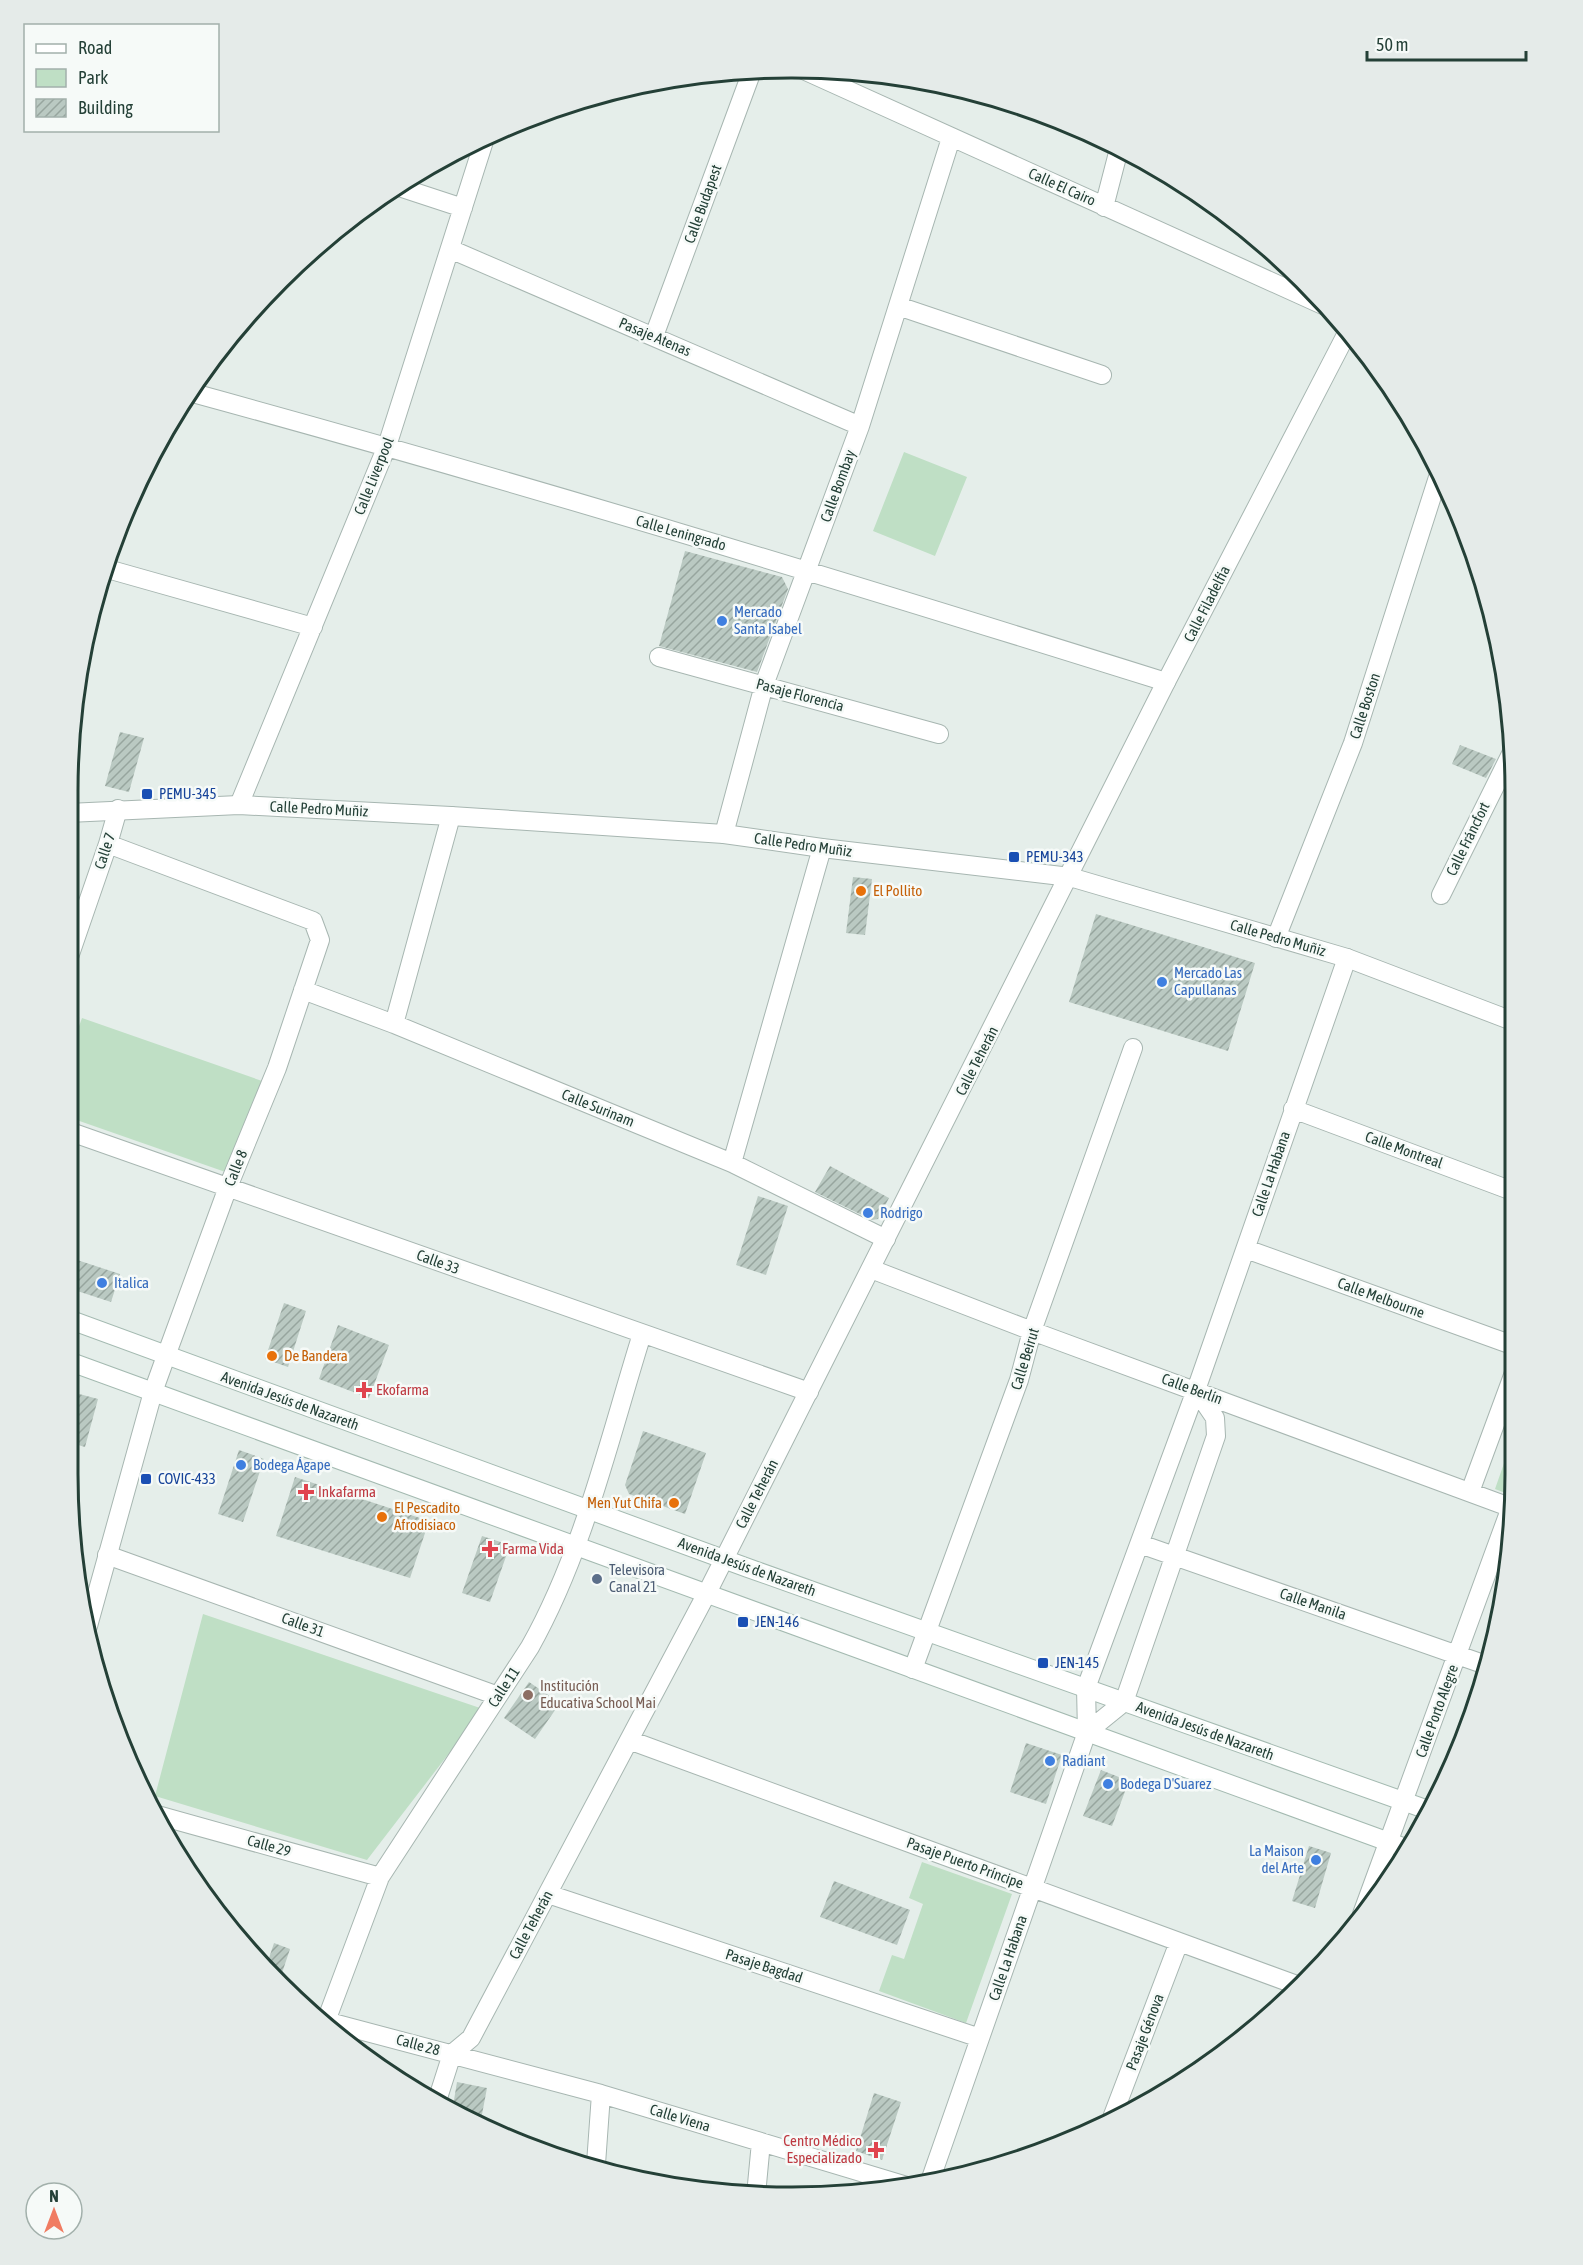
<svg xmlns="http://www.w3.org/2000/svg" width="1583" height="2265" font-family="'Asap Condensed',sans-serif">
  <style>
    .green { fill: #bfdfc5 }
    .building { fill: url(#building-hatch) }
    .lines { fill: none; stroke-linecap: round; stroke-linejoin: round }
    .minor-casing { stroke: #a7b6b1; stroke-width: 20 }
    .tertiary-casing { stroke: #a7b6b1; stroke-width: 20 }
    .secondary-casing { stroke: #a4bab1; stroke-width: 20 }
    .minor { stroke: #fff; stroke-width: 18 }
    .tertiary { stroke: #fff; stroke-width: 18 }
    .secondary { stroke: #fff; stroke-width: 18 }
    .shop-dot { fill: #3f7fe0; stroke: #f6faf8; stroke-width: 2 }
    .transit-dot { fill: #1a4fb4; stroke: #f6faf8; stroke-width: 2 }
    .food-dot { fill: #e8710a; stroke: #f6faf8; stroke-width: 2 }
    .health-dot { fill: #e0444e; stroke: #f6faf8; stroke-width: 2 }
    .service-dot { fill: #5c6f8a; stroke: #f6faf8; stroke-width: 2 }
    .education-dot { fill: #8d6e63; stroke: #f6faf8; stroke-width: 2 }
    .labels { text-anchor: middle; stroke-width: 5; stroke-linejoin: round; paint-order: stroke }
    .street-label { font-size: 15px; fill: #244037; stroke: #f6faf8 }
    .shop-label { font-size: 15px; fill: #366cbe; stroke: #f6faf8; text-anchor: start }
    .transit-label { font-size: 15px; fill: #164399; stroke: #f6faf8; text-anchor: start }
    .food-label { font-size: 15px; fill: #c56008; stroke: #f6faf8; text-anchor: start }
    .health-label { font-size: 15px; fill: #be3a42; stroke: #f6faf8; text-anchor: start }
    .service-label { font-size: 15px; fill: #4e5e75; stroke: #f6faf8; text-anchor: start }
    .education-label { font-size: 15px; fill: #785e54; stroke: #f6faf8; text-anchor: start }
    .rim { fill: none; stroke: #244037; stroke-width: 3 }
  </style>
  <defs>
    <pattern id="building-hatch" width="6" height="6" patternUnits="userSpaceOnUse" patternTransform="scale(1.5)"><rect width="6" height="6" fill="#bac9c2"/><path d="M-1 1l2-2M0 6l6-6M5 7l2-2" fill="none" stroke="#97a59e"/></pattern>
  </defs>
  <rect width="100%" height="100%" fill="#e5eeea"/>
  <path class="green" d="M904 452 967 477 935 556 873 531Z
    M82 1018 265 1082 234 1175 68 1117V1057Z
    M1515 1432 1513 1496 1495 1489Z
    M203 1614 483 1709 367 1860 155 1796Z
    M922 1862 1012 1894 966 2023 879 1991 892 1955 904 1959 923 1904 909 1898Z"/>
  <path class="building" d="M685 551 782 577 788 589 757 672 659 646Z
    M120 732 144 738 129 792 105 786Z
    M1460 745 1496 759 1486 778 1452 764Z
    M853 877 872 879 865 935 846 933Z
    M1096 914 1255 963 1228 1051 1069 1002Z
    M830 1166 889 1198 878 1219 872 1220 815 1192Z
    M758 1196 788 1206 766 1275 736 1265Z
    M68 1257 120 1274 111 1302 68 1288Z
    M284 1303 306 1311 288 1367 265 1359Z
    M338 1325 389 1345 369 1398 319 1379Z
    M68 1391 98 1399 85 1447 68 1442Z
    M643 1431 706 1453 685 1514 629 1494 625 1485Z
    M239 1450 264 1459 243 1522 218 1514Z
    M295 1477 429 1521 410 1578 276 1536Z
    M482 1536 510 1545 490 1602 462 1593Z
    M529 1682 560 1703 535 1739 504 1718Z
    M1026 1743 1062 1755 1046 1804 1010 1792Z
    M1101 1770 1129 1781 1112 1826 1083 1816Z
    M1309 1846 1331 1853 1315 1908 1292 1901Z
    M834 1881 910 1910 897 1945 820 1917Z
    M274 1943 290 1949 280 1979 267 1964Z
    M457 2082 487 2088 480 2125 452 2112Z
    M874 2093 901 2102 882 2160 856 2151Z"/>
  <g class="lines">
    <g class="minor-casing">
      <path id="minor" d="M799 68 1325 306
        M396 186 463 208
        M1104 207 1119 149
        M450 249 860 426
        M898 306 1102 375
        M654 336 752 71
        M193 393C519 482 843 581 1166 682
        M104 568 313 627
        M659 657 939 734
        M239 805 387 446 485 138
        M724 834 764 685 860 426 951 138
        M108 844 313 921 320 940 277 1068 228 1187 166 1356
        M1441 895 1512 752
        M1276 938 1353 743 1440 471
        M68 960 108 844 118 809
        M303 990 394 1024 732 1163 886 1239
        M394 1024 451 816
        M1293 1109 1515 1192
        M68 1131 809 1392
        M732 1163 822 848
        M1246 1249 1515 1346
        M871 1269 1032 1331 1512 1508
        M1470 1492 1515 1370
        M1140 1544 1486 1665
        M107 1555 498 1696
        M913 1669 1019 1380 1032 1331 1133 1048
        M1087 1732 1124 1702 1216 1436 1215 1418 1196 1390
        M629 1740 1302 1987
        M157 1815 380 1877
        M548 1894 980 2038
        M1362 1914 1511 1507
        M314 2018 601 2094 907 2186
        M326 2021 380 1877 530 1647C584 1551 609 1439 642 1334
        M436 2104 452 2054 471 2038 707 1593
        M1110 2123 1179 1942
        M596 2164 601 2094
        M929 2184 1087 1732 1086 1688 1196 1390 1347 958
        M756 2195 761 2142"/>
    </g>
    <g class="tertiary-casing">
      <path id="tertiary" d="M68 813 239 805 451 816 724 834 822 848 1070 877 1347 958 1515 1022
        M707 1593 1166 682 1347 333
        M88 1626 153 1392 166 1356"/>
    </g>
    <g class="secondary-casing">
      <path id="secondary" d="M68 1319 748 1568 1428 1810
        M68 1361 1408 1849"/>
    </g>
    <use href="#minor" class="minor"/>
    <use href="#tertiary" class="tertiary"/>
    <use href="#secondary" class="secondary"/>
  </g>
  <g class="shop-dot">
    <circle cx="722" cy="621" r="6"/>
    <circle cx="1162" cy="982" r="6"/>
    <circle cx="868" cy="1213" r="6"/>
    <circle cx="102" cy="1283" r="6"/>
    <circle cx="241" cy="1465" r="6"/>
    <circle cx="1050" cy="1761" r="6"/>
    <circle cx="1108" cy="1784" r="6"/>
    <circle cx="1316" cy="1860" r="6"/>
  </g>
  <g class="transit-dot">
    <rect x="141" y="788" width="12" height="12" rx="3"/>
    <rect x="1008" y="851" width="12" height="12" rx="3"/>
    <rect x="140" y="1473" width="12" height="12" rx="3"/>
    <rect x="737" y="1616" width="12" height="12" rx="3"/>
    <rect x="1037" y="1657" width="12" height="12" rx="3"/>
  </g>
  <g class="food-dot">
    <circle cx="861" cy="891" r="6"/>
    <circle cx="272" cy="1356" r="6"/>
    <circle cx="674" cy="1503" r="6"/>
    <circle cx="382" cy="1517" r="6"/>
  </g>
  <g class="health-dot">
    <path d="M361 1381h6v6h6v6h-6v6h-6v-6h-6v-6h6z"/>
    <path d="M303 1483h6v6h6v6h-6v6h-6v-6h-6v-6h6z"/>
    <path d="M487 1540h6v6h6v6h-6v6h-6v-6h-6v-6h6z"/>
    <path d="M873 2141h6v6h6v6h-6v6h-6v-6h-6v-6h6z"/>
  </g>
  <circle class="service-dot" cx="597" cy="1579" r="6"/>
  <circle class="education-dot" cx="528" cy="1695" r="6"/>
  <g class="labels">
    <g class="street-label">
      <text transform="translate(1062 187) rotate(24)" y="5">Calle El Cairo</text>
      <text transform="translate(703 204) rotate(-70)" y="5">Calle Budapest</text>
      <text transform="translate(655 337) rotate(23)" y="5">Pasaje Atenas</text>
      <text transform="translate(374 476) rotate(-68)" y="5">Calle Liverpool</text>
      <text transform="translate(838 486) rotate(-70)" y="5">Calle Bombay</text>
      <text transform="translate(681 533) rotate(16)" y="5">Calle Leningrado</text>
      <text transform="translate(1207 604) rotate(-63)" y="5">Calle Filadelfia</text>
      <text transform="translate(800 695) rotate(15)" y="5">Pasaje Florencia</text>
      <text transform="translate(1365 706) rotate(-72)" y="5">Calle Boston</text>
      <text transform="translate(319 809) rotate(3)" y="5">Calle Pedro Muñiz</text>
      <text transform="translate(1468 839) rotate(-64)" y="5">Calle Fráncfort</text>
      <text transform="translate(803 845) rotate(8)" y="5">Calle Pedro Muñiz</text>
      <text transform="translate(105 851) rotate(-72)" y="5">Calle 7</text>
      <text transform="translate(1278 938) rotate(16)" y="5">Calle Pedro Muñiz</text>
      <text transform="translate(977 1061) rotate(-63)" y="5">Calle Teherán</text>
      <text transform="translate(598 1108) rotate(22)" y="5">Calle Surinam</text>
      <text transform="translate(1404 1150) rotate(20)" y="5">Calle Montreal</text>
      <text transform="translate(236 1168) rotate(-68)" y="5">Calle 8</text>
      <text transform="translate(1271 1174) rotate(-71)" y="5">Calle La Habana</text>
      <text transform="translate(438 1262) rotate(20)" y="5">Calle 33</text>
      <text transform="translate(1381 1298) rotate(20)" y="5">Calle Melbourne</text>
      <text transform="translate(1025 1359) rotate(-73)" y="5">Calle Beirut</text>
      <text transform="translate(1192 1389) rotate(20)" y="5">Calle Berlín</text>
      <text transform="translate(290 1401) rotate(20)" y="5">Avenida Jesús de Nazareth</text>
      <text transform="translate(757 1494) rotate(-63)" y="5">Calle Teherán</text>
      <text transform="translate(747 1567) rotate(20)" y="5">Avenida Jesús de Nazareth</text>
      <text transform="translate(1313 1604) rotate(19)" y="5">Calle Manila</text>
      <text transform="translate(303 1625) rotate(20)" y="5">Calle 31</text>
      <text transform="translate(504 1687) rotate(-57)" y="5">Calle 11</text>
      <text transform="translate(1437 1711) rotate(-70)" y="5">Calle Porto Alegre</text>
      <text transform="translate(1205 1731) rotate(20)" y="5">Avenida Jesús de Nazareth</text>
      <text transform="translate(269 1846) rotate(16)" y="5">Calle 29</text>
      <text transform="translate(965 1863) rotate(20)" y="5">Pasaje Puerto Príncipe</text>
      <text transform="translate(531 1925) rotate(-62)" y="5">Calle Teherán</text>
      <text transform="translate(1008 1958) rotate(-71)" y="5">Calle La Habana</text>
      <text transform="translate(764 1966) rotate(18)" y="5">Pasaje Bagdad</text>
      <text transform="translate(1145 2032) rotate(-69)" y="5">Pasaje Génova</text>
      <text transform="translate(418 2045) rotate(15)" y="5">Calle 28</text>
      <text transform="translate(680 2118) rotate(17)" y="5">Calle Viena</text>
    </g>
    <g class="shop-label">
      <text x="734" y="617">Mercado<tspan x="734" dy="17">Santa Isabel</tspan></text>
      <text x="1174" y="978">Mercado Las<tspan x="1174" dy="17">Capullanas</tspan></text>
      <text x="880" y="1218">Rodrigo</text>
      <text x="114" y="1288">Italica</text>
      <text x="253" y="1470">Bodega Ágape</text>
      <text x="1062" y="1766">Radiant</text>
      <text x="1120" y="1789">Bodega D'Suarez</text>
      <text x="1304" y="1856" text-anchor="end">La Maison<tspan x="1304" dy="17">del Arte</tspan></text>
    </g>
    <g class="transit-label">
      <text x="159" y="799">PEMU-345</text>
      <text x="1026" y="862">PEMU-343</text>
      <text x="158" y="1484">COVIC-433</text>
      <text x="755" y="1627">JEN-146</text>
      <text x="1055" y="1668">JEN-145</text>
    </g>
    <g class="food-label">
      <text x="873" y="896">El Pollito</text>
      <text x="284" y="1361">De Bandera</text>
      <text x="662" y="1508" text-anchor="end">Men Yut Chifa</text>
      <text x="394" y="1513">El Pescadito<tspan x="394" dy="17">Afrodisiaco</tspan></text>
    </g>
    <g class="health-label">
      <text x="376" y="1395">Ekofarma</text>
      <text x="318" y="1497">Inkafarma</text>
      <text x="502" y="1554">Farma Vida</text>
      <text x="862" y="2146" text-anchor="end">Centro Médico<tspan x="862" dy="17">Especializado</tspan></text>
    </g>
    <g class="service-label">
      <text x="609" y="1575">Televisora<tspan x="609" dy="17">Canal 21</tspan></text>
    </g>
    <g class="education-label">
      <text x="540" y="1691">Institución<tspan x="540" dy="17">Educativa School Mai</tspan></text>
    </g>
  </g>
  <path d="M0 0H1583V2265H0ZM791 78H792A713 713 0 0 1 1505 791V1474A713 713 0 0 1 792 2187H791A713 713 0 0 1 78 1474V791A713 713 0 0 1 791 78Z" fill="#e5ebe9" fill-rule="evenodd"/>
  <path class="rim" d="M791 78H792A713 713 0 0 1 1505 791V1474A713 713 0 0 1 792 2187H791A713 713 0 0 1 78 1474V791A713 713 0 0 1 791 78Z"/>
  <rect x="24" y="24" width="195" height="108" fill="#f6faf8" stroke="#a2b0ab" stroke-width="1.5"/>
  <rect x="36" y="44" width="30" height="9" fill="#ffffff" stroke="#a2b0ab" stroke-width="1.5"/>
  <text x="78" y="54" font-size="18" fill="#244037">Road</text>
  <rect x="36" y="69" width="30" height="18" fill="#bfdfc5" stroke="#a2b0ab" stroke-width="1.5"/>
  <text x="78" y="84" font-size="18" fill="#244037">Park</text>
  <rect x="36" y="99" width="30" height="18" fill="url(#building-hatch)" stroke="#a2b0ab" stroke-width="1.5"/>
  <text x="78" y="114" font-size="18" fill="#244037">Building</text>
  <g transform="translate(54 2211)"><circle r="28" fill="#f6faf8" stroke="#a2b0ab" stroke-width="1.5"/>
  <path d="M0-4.5L10 22L0 15L-10 22Z" fill="#f07c62"/>
  <text y="-9" font-size="16" font-weight="bold" text-anchor="middle" fill="#244037">N</text>
  </g>
  <path d="M1367 51v9h159v-9" fill="none" stroke="#244037" stroke-width="3"/>
  <text x="1376" y="51" font-size="18" fill="#244037" stroke="#f6faf8" stroke-width="4.5" paint-order="stroke">50 m</text>
</svg>
